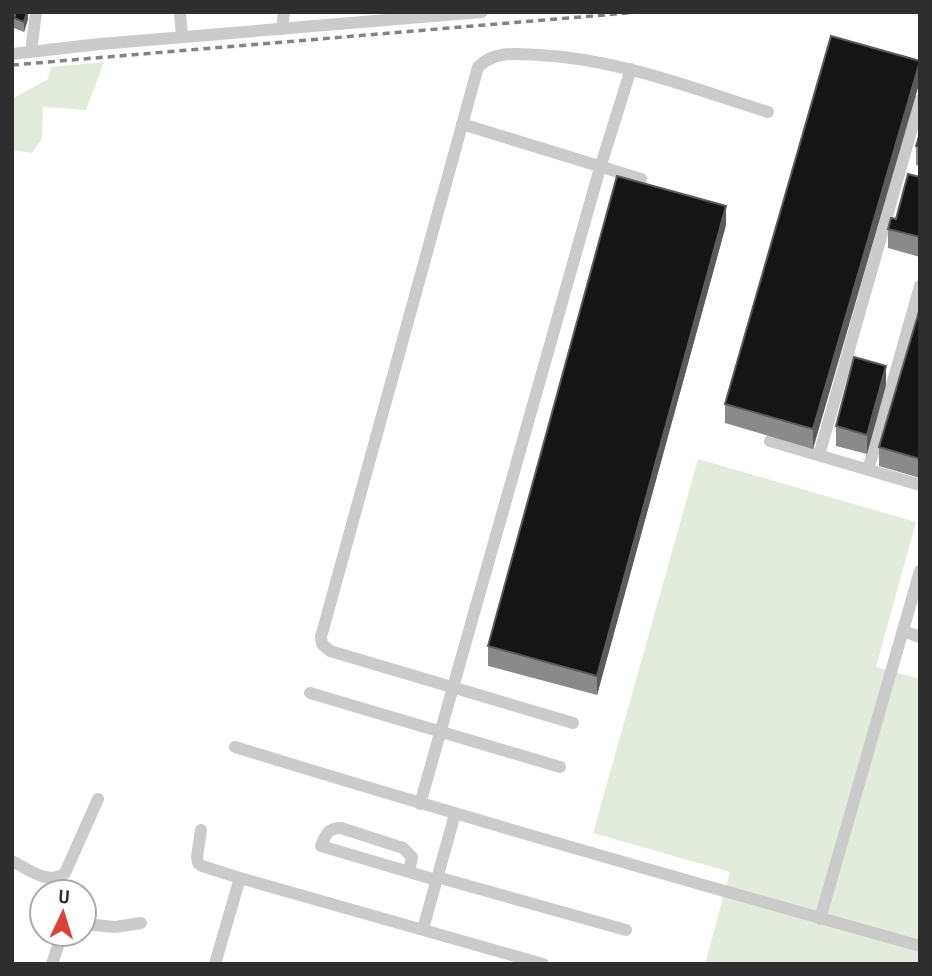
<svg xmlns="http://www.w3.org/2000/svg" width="932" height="976" font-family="'Archivo Narrow',sans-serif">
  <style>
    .green { fill: #e3ebdd }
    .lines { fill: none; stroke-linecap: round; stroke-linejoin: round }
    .minor { stroke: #cbcbcb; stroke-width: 12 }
    .rail { stroke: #838383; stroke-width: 3.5; stroke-dasharray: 7 5; stroke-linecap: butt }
    .wall { fill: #8a8a8a }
    .shaded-wall { fill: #5b5b5b }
    .building { fill: #151515; stroke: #5b5b5b; stroke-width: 2 }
  </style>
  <rect width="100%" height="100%" fill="#fff"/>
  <path class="green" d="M104 62 86 110 43 107 42 138 32 153 12 150V99L48 79 51 67Z
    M698 459 916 522 876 667 920 679V964H705L730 872 593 833Z"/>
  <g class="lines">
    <path class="minor" d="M180 12 182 37
      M282 29 284 12
      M31 52 36 12
      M12 54 100 44 482 12
      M462 124 641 179
      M770 441 920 485
      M819 455 920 100
      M868 470 920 286
      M903 631 920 637
      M310 693 560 767
      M573 723 330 651 322 644 321 637 478 67C495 50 517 54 539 55 618 59 692 88 768 112
      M235 747C462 817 691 882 920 946
      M420 804 600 168 631 69
      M201 830 197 857 198 863 202 866 240 878
      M12 861C28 869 49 886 65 873L98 799
      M409 872 412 857 403 848 341 828C328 827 325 836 321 846L436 880
      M437 877 626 930
      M820 919 920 571
      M84 924 115 927 141 923
      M423 929 455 814
      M52 964 62 934
      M215 964 240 878 543 964"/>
    <path class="rail" d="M12 65 639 12"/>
  </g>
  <path class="wall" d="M28 12V19L24 32 14 28V18Z
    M920 61 813 449 725 423V404Z
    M920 133V166L916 165V146Z
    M920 177V257L888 248V229L896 219Z
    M726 225 597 695 488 666V646Z
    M920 308V478L879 466V447Z
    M886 385 867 454 836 446V426Z"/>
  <path class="shaded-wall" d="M27 12H28V19L24 32V22Z
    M920 61V81L813 449V429Z
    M726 206V225L597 695V676Z
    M886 366V385L867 454V435Z"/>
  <path class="building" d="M16 12H27L24 22 14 18Z
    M831 36 920 61 813 429 725 404Z
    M920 133V147L916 146Z
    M908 174 920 177V237L888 229 891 218 896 219Z
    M617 176 726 206 597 676 488 646Z
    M920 308V459L879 447Z
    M854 357 886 366 867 435 836 426Z"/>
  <rect width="932" height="976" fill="none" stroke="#2e2e2e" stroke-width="28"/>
  <g transform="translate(63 913) rotate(4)"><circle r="33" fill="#ffffff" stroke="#ababab" stroke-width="2"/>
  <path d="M0-5L12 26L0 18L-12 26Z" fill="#dd4239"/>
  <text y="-10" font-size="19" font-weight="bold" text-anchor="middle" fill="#2e2e2e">U</text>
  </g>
</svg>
